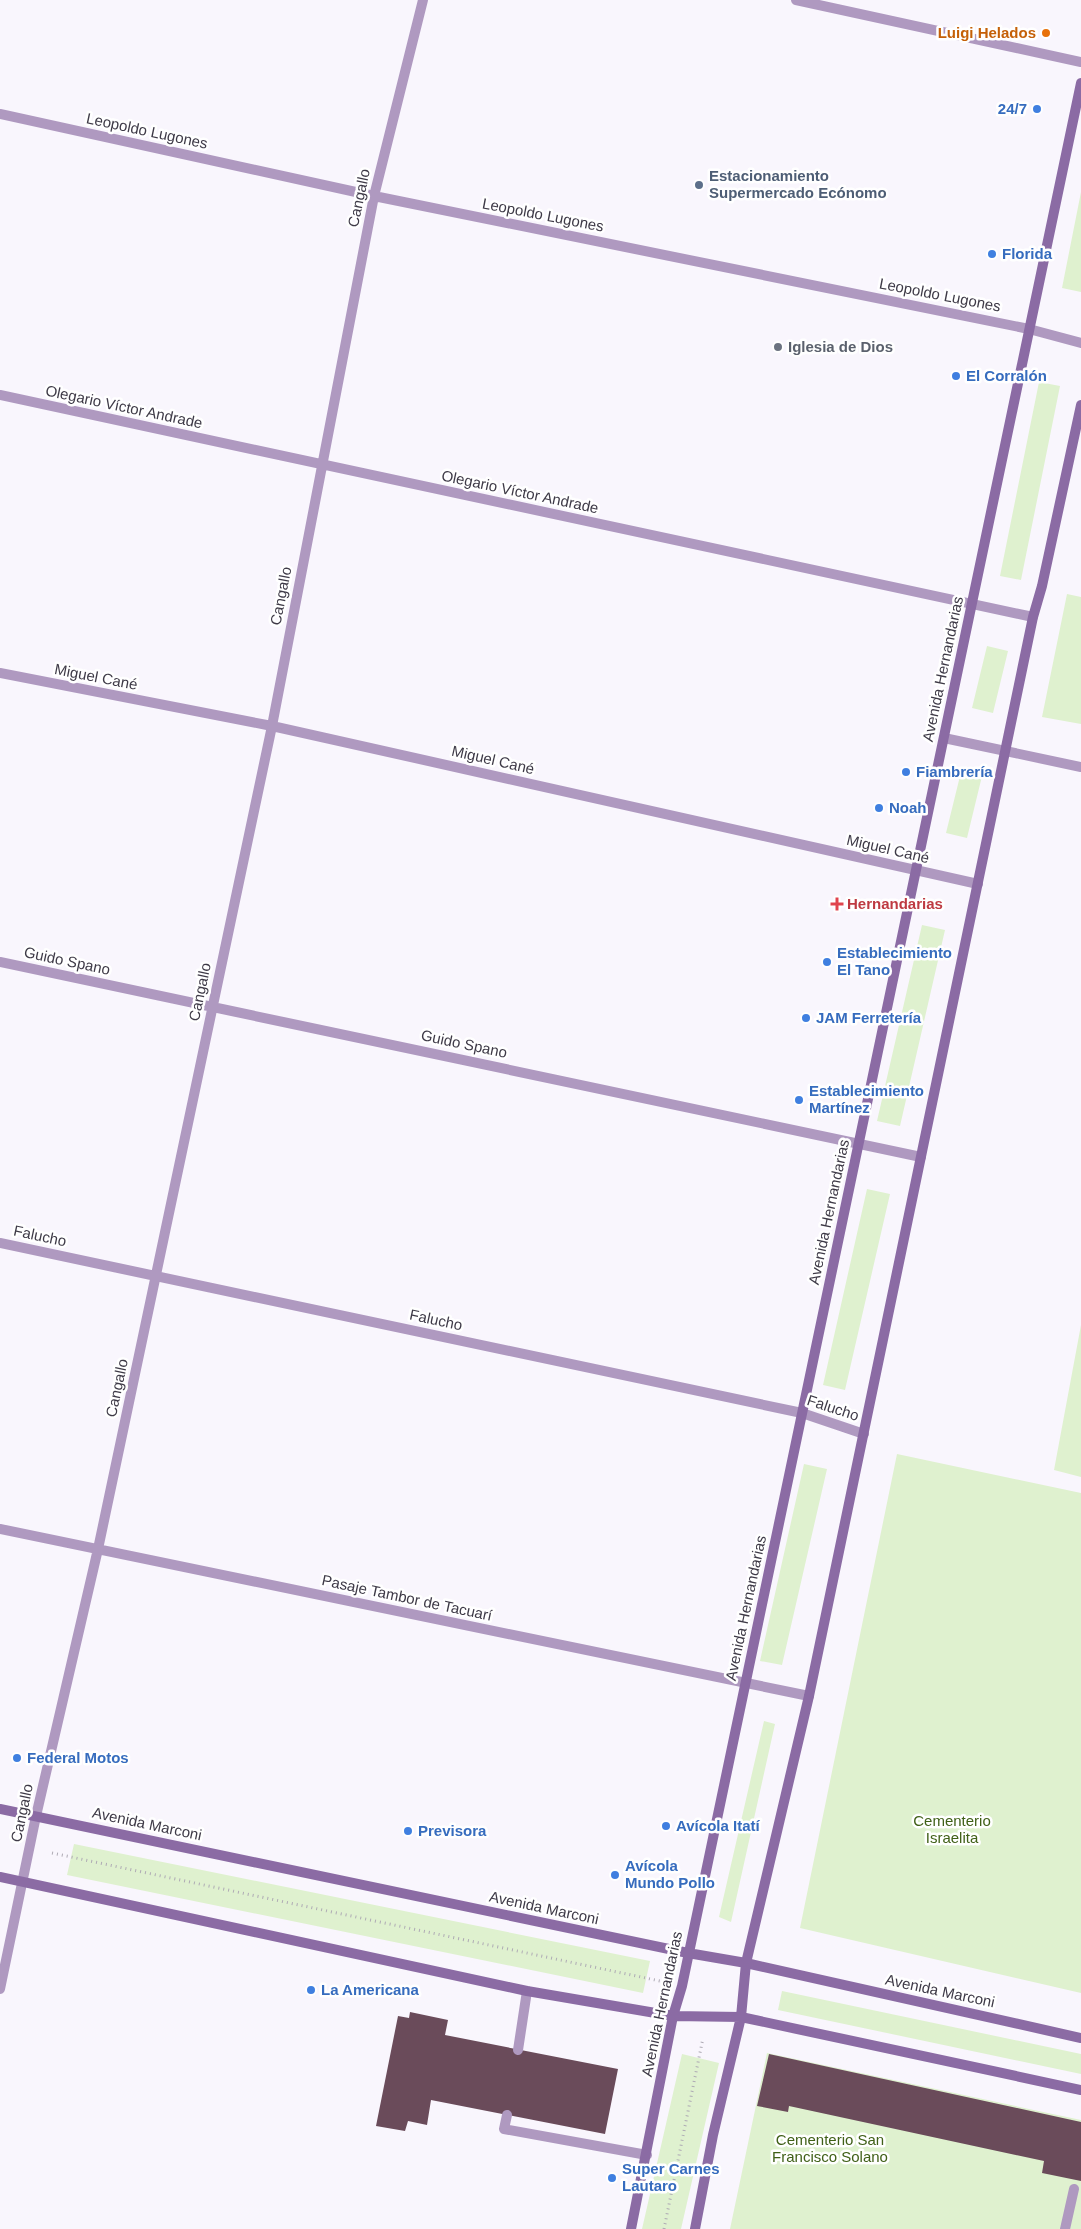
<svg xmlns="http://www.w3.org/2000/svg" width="1081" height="2229" font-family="Arial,sans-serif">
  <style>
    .green { fill: #dff1cf }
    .building { fill: #6a4b5a }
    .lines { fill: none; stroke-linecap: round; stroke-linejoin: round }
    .path { stroke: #aeaab4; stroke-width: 3; stroke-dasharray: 1 4; stroke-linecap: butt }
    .service { stroke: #af99c0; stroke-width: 10 }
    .minor { stroke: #af99c0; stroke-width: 10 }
    .tertiary { stroke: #af99c0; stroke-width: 10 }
    .secondary { stroke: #8b6ba4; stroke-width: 10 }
    .food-dot { fill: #e8710a; stroke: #fff; stroke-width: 2 }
    .shop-dot { fill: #3f7fe0; stroke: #fff; stroke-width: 2 }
    .service-dot { fill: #5c6f8a; stroke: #fff; stroke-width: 2 }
    .worship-dot { fill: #6b7280; stroke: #fff; stroke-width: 2 }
    .health-dot { fill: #e0444e; stroke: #fff; stroke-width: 2 }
    .labels { text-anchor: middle; stroke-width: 5; stroke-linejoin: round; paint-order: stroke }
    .food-label { font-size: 15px; font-weight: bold; fill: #c56008; stroke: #fff; text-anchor: end }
    .shop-label { font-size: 15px; font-weight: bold; fill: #366cbe; stroke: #fff; text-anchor: start }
    .street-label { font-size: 15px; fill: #3e3a47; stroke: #fff }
    .service-label { font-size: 15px; font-weight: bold; fill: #4e5e75; stroke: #fff; text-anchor: start }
    .worship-label { font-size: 15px; font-weight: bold; fill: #5b616d; stroke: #fff; text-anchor: start }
    .health-label { font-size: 15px; font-weight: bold; fill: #be3a42; stroke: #fff; text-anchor: start }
    .park-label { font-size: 15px; fill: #406018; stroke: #fff }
  </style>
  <rect width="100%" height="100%" fill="#f9f6fd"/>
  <path class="green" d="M1081 192V292L1062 288Z
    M1039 382 1060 386 1021 580 1000 576Z
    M1067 594 1081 597V724L1042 717Z
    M987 646 1008 651 993 713 972 708Z
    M961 772 982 776 967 838 946 833Z
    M922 925 945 930 900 1126 877 1121Z
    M867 1189 890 1194 845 1390 823 1385Z
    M1081 1325V1477L1054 1470Z
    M897 1454 1081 1493V1993L800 1928Z
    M804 1464 827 1469 782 1665 760 1661Z
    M764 1721 775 1724 731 1922 719 1917Z
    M74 1844 650 1961 643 1993 67 1875Z
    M782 1991 1081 2054V2074L778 2010Z
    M767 2053 1081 2120V2229H730Z
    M682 2054 719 2063 681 2229H642Z"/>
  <path class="building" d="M410 2012 448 2020 445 2035 618 2069 605 2134 431 2100 427 2125 408 2121 405 2131 376 2126 398 2016 409 2018Z
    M769 2054 1081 2122V2181L1042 2173 1044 2161 789 2106 788 2112 757 2106Z"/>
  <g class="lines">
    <path class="path" d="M52 1853 660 1981
      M664 2229 703 2038"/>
    <path class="service" d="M518 2050 527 1991
      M507 2115 504 2129 647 2155
      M1065 2229 1074 2189"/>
    <path class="minor" d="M796 0 1081 62
      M0 114 374 196 1029 329 1081 343
      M0 395 1033 617
      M0 673 272 726 978 884
      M0 962 921 1157
      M0 1243 802 1413 864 1434
      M0 1529 809 1696
      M0 1989 36 1816 98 1549 272 726 374 196 423 0"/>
    <path class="tertiary" d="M944 738 1081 767"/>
    <path class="secondary" d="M0 1809 688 1953 746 1963 1081 2038
      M0 1877 527 1991 673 2016 741 2017 1081 2090
      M631 2229 673 2016 682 1986 1081 83
      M695 2229 713 2135 741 2017 746 1963 809 1696 1033 617 1042 586 1081 405"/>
  </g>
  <circle class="food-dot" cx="1046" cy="33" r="5"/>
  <g class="shop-dot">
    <circle cx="1037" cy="109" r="5"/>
    <circle cx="992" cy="254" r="5"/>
    <circle cx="956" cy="376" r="5"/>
    <circle cx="906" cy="772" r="5"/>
    <circle cx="879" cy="808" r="5"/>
    <circle cx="827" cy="962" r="5"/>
    <circle cx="806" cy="1018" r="5"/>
    <circle cx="799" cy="1100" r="5"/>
    <circle cx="17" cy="1758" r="5"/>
    <circle cx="666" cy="1826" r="5"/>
    <circle cx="408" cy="1831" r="5"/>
    <circle cx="615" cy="1875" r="5"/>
    <circle cx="311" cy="1990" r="5"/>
    <circle cx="612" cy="2178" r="5"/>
  </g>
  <circle class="service-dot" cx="699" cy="185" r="5"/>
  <circle class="worship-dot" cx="778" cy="347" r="5"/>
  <path class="health-dot" d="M834.5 896.5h5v5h5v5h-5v5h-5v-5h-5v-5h5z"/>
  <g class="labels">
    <g class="food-label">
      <text x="1036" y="38">Luigi Helados</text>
    </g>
    <g class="shop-label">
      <text x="1027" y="114" text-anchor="end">24/7</text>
      <text x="1002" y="259">Florida</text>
      <text x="966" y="381">El Corralón</text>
      <text x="916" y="777">Fiambrería</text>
      <text x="889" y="813">Noah</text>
      <text x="837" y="958">Establecimiento<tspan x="837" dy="17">El Tano</tspan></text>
      <text x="816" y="1023">JAM Ferretería</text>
      <text x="809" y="1096">Establecimiento<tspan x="809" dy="17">Martínez</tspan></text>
      <text x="27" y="1763">Federal Motos</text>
      <text x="676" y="1831">Avícola Itatí</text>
      <text x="418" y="1836">Previsora</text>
      <text x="625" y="1871">Avícola<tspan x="625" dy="17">Mundo Pollo</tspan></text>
      <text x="321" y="1995">La Americana</text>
      <text x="622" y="2174">Super Carnes<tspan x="622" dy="17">Lautaro</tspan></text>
    </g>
    <g class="street-label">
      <text transform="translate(147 131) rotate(12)" y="5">Leopoldo Lugones</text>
      <text transform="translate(359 198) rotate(-78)" y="5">Cangallo</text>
      <text transform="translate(543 215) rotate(11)" y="5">Leopoldo Lugones</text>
      <text transform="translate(940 295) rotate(11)" y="5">Leopoldo Lugones</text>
      <text transform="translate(124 407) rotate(12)" y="5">Olegario Víctor Andrade</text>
      <text transform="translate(520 492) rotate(12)" y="5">Olegario Víctor Andrade</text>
      <text transform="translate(281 596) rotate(-79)" y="5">Cangallo</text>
      <text transform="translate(943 669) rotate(-78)" y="5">Avenida Hernandarias</text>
      <text transform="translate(96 677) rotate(11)" y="5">Miguel Cané</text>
      <text transform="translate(493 760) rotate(13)" y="5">Miguel Cané</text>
      <text transform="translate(888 849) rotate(13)" y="5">Miguel Cané</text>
      <text transform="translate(67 961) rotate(12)" y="5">Guido Spano</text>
      <text transform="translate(200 992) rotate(-78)" y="5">Cangallo</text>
      <text transform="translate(464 1044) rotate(12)" y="5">Guido Spano</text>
      <text transform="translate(829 1212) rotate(-78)" y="5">Avenida Hernandarias</text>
      <text transform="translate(40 1236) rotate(12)" y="5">Falucho</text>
      <text transform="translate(436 1320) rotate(12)" y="5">Falucho</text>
      <text transform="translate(117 1388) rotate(-78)" y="5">Cangallo</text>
      <text transform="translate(833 1408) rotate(18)" y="5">Falucho</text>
      <text transform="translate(407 1598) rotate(12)" y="5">Pasaje Tambor de Tacuarí</text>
      <text transform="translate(746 1608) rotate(-78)" y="5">Avenida Hernandarias</text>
      <text transform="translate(22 1813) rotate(-78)" y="5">Cangallo</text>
      <text transform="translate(147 1824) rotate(12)" y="5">Avenida Marconi</text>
      <text transform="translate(544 1908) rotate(12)" y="5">Avenida Marconi</text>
      <text transform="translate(940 1991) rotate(12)" y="5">Avenida Marconi</text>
      <text transform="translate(662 2004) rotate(-78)" y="5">Avenida Hernandarias</text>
    </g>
    <g class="service-label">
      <text x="709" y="181">Estacionamiento<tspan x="709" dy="17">Supermercado Ecónomo</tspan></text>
    </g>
    <g class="worship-label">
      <text x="788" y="352">Iglesia de Dios</text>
    </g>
    <g class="health-label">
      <text x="847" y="909">Hernandarias</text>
    </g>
    <g class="park-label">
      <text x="952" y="1826">Cementerio<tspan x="952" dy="17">Israelita</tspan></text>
      <text x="830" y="2145">Cementerio San<tspan x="830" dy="17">Francisco Solano</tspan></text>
    </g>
  </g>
</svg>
